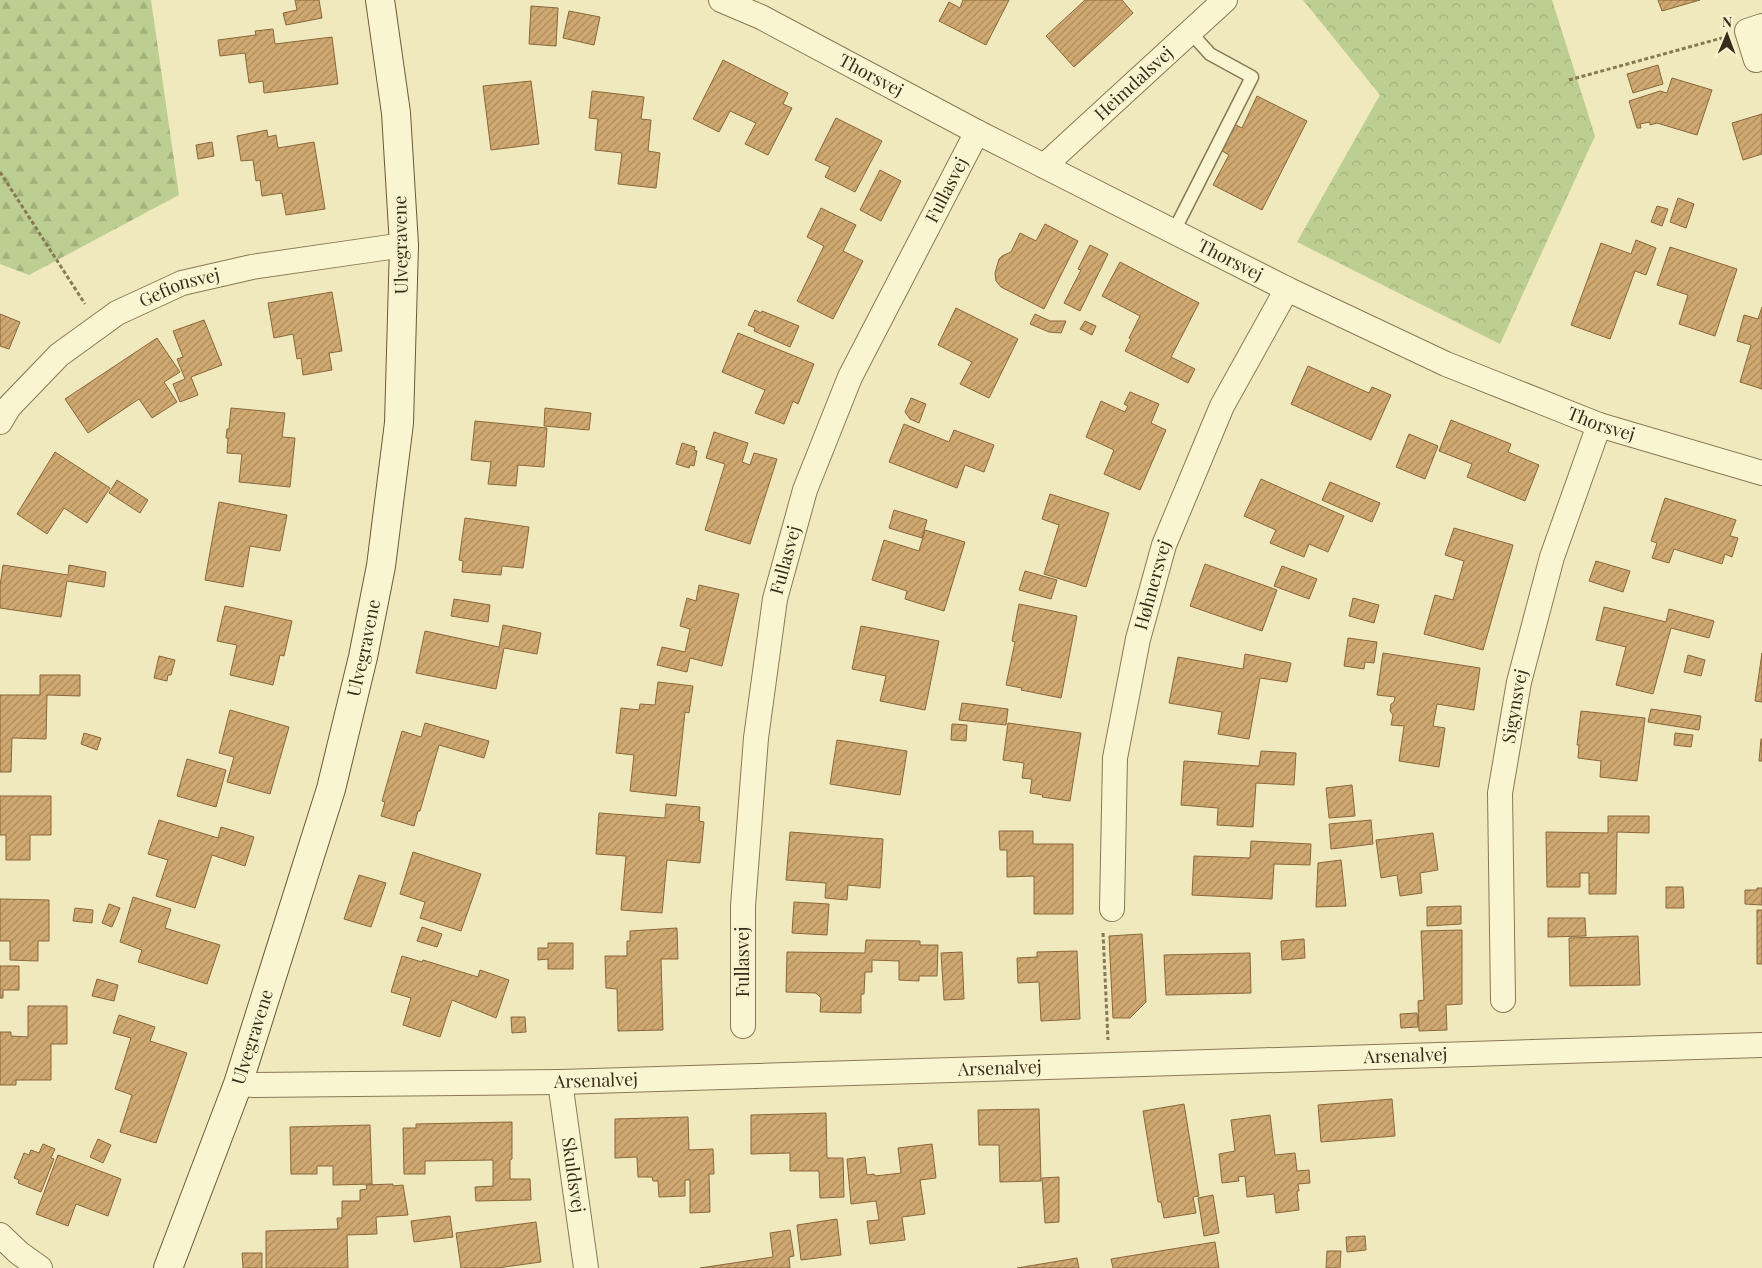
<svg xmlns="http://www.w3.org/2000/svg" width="1762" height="1268" font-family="'Playfair Display',serif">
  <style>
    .forest { fill: url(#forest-firs) }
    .park { fill: url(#park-crowns) }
    .building { fill: url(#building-hatch); stroke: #89673b }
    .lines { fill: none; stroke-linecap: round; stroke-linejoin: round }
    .lane-casing { stroke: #887956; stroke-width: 15 }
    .street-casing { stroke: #887956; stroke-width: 26 }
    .secondary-casing { stroke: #6a5a39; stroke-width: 30 }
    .path { stroke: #887956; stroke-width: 3; stroke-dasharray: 4 2.5; stroke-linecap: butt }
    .lane { stroke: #faf5d1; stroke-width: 12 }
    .street { stroke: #faf5d1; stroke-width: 24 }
    .secondary { stroke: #faf5d1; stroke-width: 28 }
    .labels { text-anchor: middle; stroke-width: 5; stroke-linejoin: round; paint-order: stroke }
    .street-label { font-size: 18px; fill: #372d1b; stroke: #f7f2cd }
  </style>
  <defs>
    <pattern id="forest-firs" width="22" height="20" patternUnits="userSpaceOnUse" patternTransform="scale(1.25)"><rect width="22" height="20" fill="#bcce91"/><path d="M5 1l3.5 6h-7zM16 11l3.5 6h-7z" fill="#a2b17c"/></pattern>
    <pattern id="park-crowns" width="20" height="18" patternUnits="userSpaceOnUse" patternTransform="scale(1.25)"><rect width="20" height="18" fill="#bcce91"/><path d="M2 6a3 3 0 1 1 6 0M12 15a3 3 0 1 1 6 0" fill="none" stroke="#a2b17c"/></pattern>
    <pattern id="building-hatch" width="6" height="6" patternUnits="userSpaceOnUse" patternTransform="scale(1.25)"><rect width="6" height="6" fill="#d0a971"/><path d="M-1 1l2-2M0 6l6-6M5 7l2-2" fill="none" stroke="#aa8a5c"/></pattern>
  </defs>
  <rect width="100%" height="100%" fill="#f0e9bd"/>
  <path class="forest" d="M0 0H151L179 195 29 275 0 264Z"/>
  <path class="park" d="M1303 0H1552L1595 136 1500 344 1297 242 1380 95Z"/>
  <path class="building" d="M295 0H319L322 18 286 25 283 13 297 10Z
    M963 0H1009L986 45 939 21 949 2 960 8Z
    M1085 0H1122L1133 13 1074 67 1046 36Z
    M1658 0H1700L1662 11Z
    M531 6 558 8 556 46 529 44Z
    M569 11 600 17 594 45 563 38Z
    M273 29 275 44 332 37 338 84 264 93 263 81 249 83 245 53 220 56 218 40 256 35 255 31Z
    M723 60 788 93 783 104 792 108 768 155 745 144 756 123 730 111 719 132 693 119Z
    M1658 65 1663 84 1633 93 1627 74Z
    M1672 78 1712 90 1697 135 1657 123 1650 125V122L1640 124 1641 128H1637L1629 101 1660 91 1667 93Z
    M531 81 539 144 491 150 483 86Z
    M592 91 644 97 641 119 651 120 648 151 660 153 656 188 618 184 622 153 595 150 598 119 589 118Z
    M1257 96 1307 121 1262 210 1213 185 1229 155 1219 149 1232 123 1242 128Z
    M1762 114V154L1743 160 1732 123Z
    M836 118 882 141 855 192 825 177 830 167 815 160Z
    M267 130 268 137 276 135 278 148 314 142 325 209 286 215 282 193 262 196 260 180 256 181 253 160 241 161 237 136Z
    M212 142 214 156 198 159 196 145Z
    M880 170 901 181 881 221 860 210Z
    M1678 198 1694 204 1686 228 1670 222Z
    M1657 206 1668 209 1662 226 1651 222Z
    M821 208 856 225 843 251 863 261 833 319 797 301 824 246 807 237Z
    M1045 224 1078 241 1044 309 1001 287 996 281 995 273 999 259 1002 256 1011 252 1020 233 1036 241Z
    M1636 240 1656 248 1646 275 1635 271 1610 339 1571 325 1601 243 1631 254Z
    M1090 245 1108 254 1080 311 1064 303 1081 270 1078 269Z
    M1670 247 1737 269 1715 336 1679 324 1688 295 1657 285Z
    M1120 262 1199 303 1171 357 1195 369 1188 383 1125 351 1131 339 1129 338 1140 316 1102 296Z
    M332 292 342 351 329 353 332 370 303 375 301 358 297 359 293 334 274 338 268 303Z
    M1762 307V389L1740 382 1751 345 1737 341 1744 315 1758 319Z
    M956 308 1018 339 989 398 960 384 972 362 938 345Z
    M755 310 761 313 762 311 799 326 790 347 754 331 755 328 748 325Z
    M0 314 20 322 9 349 0 346Z
    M1035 314 1050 321H1066L1061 333 1049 332 1030 324Z
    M204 320 222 365 191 377 198 395 180 402 173 384 185 379 177 359 183 357 173 331Z
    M1085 321 1096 326 1092 335 1080 329Z
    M738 333 814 364 798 404 793 401 784 424 755 413 765 390 722 372Z
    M157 338 180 372 164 382 177 402 152 418 139 399 88 433 65 399Z
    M1308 366 1369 393 1372 387 1391 395 1371 440 1291 404Z
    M1130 392 1159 404 1151 423 1166 430 1140 490 1104 474 1114 450 1086 437 1101 401 1125 412 1128 406 1124 404Z
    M911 398 926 404 919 423 910 419 905 412Z
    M231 408 285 413 282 437 295 438 290 487 239 482 242 454 227 453 228 438H226L227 429H229Z
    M545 408 591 413 589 430 544 426Z
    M1451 420 1511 444 1508 452 1539 465 1525 501 1467 477 1472 464 1439 451Z
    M475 421 547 428 544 467 518 465 516 486 488 484 491 462 471 460Z
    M904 424 949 442 954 430 994 445 984 472 965 465 957 488 889 462Z
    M714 432 748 443 742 462 750 465 754 453 777 459 750 544 705 530 725 464 706 458Z
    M1409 434 1438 446 1425 479 1396 467Z
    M682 443 695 447 694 450 697 451 694 466 690 465 689 468 676 464Z
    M55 452 110 488 87 523 64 508 47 534 17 514Z
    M1261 479 1344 516 1328 552 1309 544 1304 557 1270 543 1276 530 1244 516Z
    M117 480 148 500 140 513 109 493Z
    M1330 482 1380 503 1372 522 1322 500Z
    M1050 494 1109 513 1086 587 1044 574 1059 525 1042 519Z
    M1665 498 1736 520 1730 536 1738 538 1732 557 1725 554 1722 564 1674 549 1669 563 1652 558 1657 543 1651 541Z
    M219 502 287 515 280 551 250 546 243 587 205 580Z
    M894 510 927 520 922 538 889 528Z
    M465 518 529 527 523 568 502 566 501 575 462 572 463 561 459 560Z
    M1454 528 1513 545 1483 650 1424 634 1435 595 1453 600 1464 561 1445 555Z
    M925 530 965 542 944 611 905 599 907 591 872 580 884 540 919 551Z
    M1596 561 1630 571 1623 592 1589 581Z
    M1205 564 1277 590 1262 631 1190 606Z
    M3 565 68 575 69 565 106 572 104 587 67 581 61 617 0 608V586Z
    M1282 566 1317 579 1309 599 1274 586Z
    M1025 571 1057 580 1051 599 1019 590Z
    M699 585 739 594 722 666 690 658 687 672 657 665 662 647 685 652 690 629 680 626 687 598 696 601Z
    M1353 598 1379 605 1374 623 1349 616Z
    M454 599 490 605 488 622 451 616Z
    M1019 604 1077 616 1061 698 1021 690 1022 688 1006 685 1015 642 1012 641Z
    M225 606 292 621 284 656 280 655 273 685 230 675 237 645 217 641Z
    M1604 607 1666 622 1669 609 1714 621 1709 638 1671 628 1653 694 1616 685 1626 647 1596 640Z
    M503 625 541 633 537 654 504 648 496 689 416 673 425 631 499 647Z
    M861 626 939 641 925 710 880 701 886 676 852 669Z
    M1348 638 1377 642 1374 663 1365 662 1364 669 1344 666Z
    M1383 653 1480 668 1474 710 1437 704 1433 726 1445 728 1439 767 1399 761 1404 726 1391 725 1393 715 1390 711 1391 704 1394 702 1395 697 1377 695Z
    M1762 653V702L1755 701Z
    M1245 654 1291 663 1287 682 1260 678 1249 739 1218 734 1222 712 1169 703 1178 657 1243 669Z
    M1688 655 1705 660 1701 676 1684 672Z
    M159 656 175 660 171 675H168L167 681 154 678Z
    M40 675H80V696L47 695 46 739 12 738 11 772H0V695H40Z
    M658 682 693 686 689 713 685 712 676 796 630 791 634 755 616 753 621 708 639 710 640 704 655 705Z
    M962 703 1008 709 1006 725 959 720Z
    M1651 709 1701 716 1699 730 1648 722Z
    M230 710 289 727 270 794 227 782 234 757 219 753Z
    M1581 711 1645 718 1637 781 1600 777 1601 761 1578 758 1579 745H1577Z
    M425 723 489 741 484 758 439 745 420 811H418L414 826 381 816 385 802 382 801 402 731 421 737Z
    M1008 723 1081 733 1070 801 1042 797 1043 795 1030 793 1032 779 1022 778 1024 763 1003 760Z
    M952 724 967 725 966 741 951 740Z
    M84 733 101 738 97 750 81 744Z
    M1675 733 1693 735 1691 747 1674 745Z
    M1761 739H1762V761H1759Z
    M837 740 907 751 900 795 830 784Z
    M1261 751 1296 753 1294 785 1256 783 1253 827 1217 825 1218 808 1181 805 1184 761 1259 766Z
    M187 759 226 770 216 807 177 796Z
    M1352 785 1355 816 1329 818 1326 788Z
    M0 796H51V835H30V860H6V835H0Z
    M666 804 700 807 699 821 704 822 700 863 667 860 662 913 621 910 626 856 596 854 599 813 665 818Z
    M1608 816H1649V833L1617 832 1616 894H1589V873H1580V887H1547L1546 832 1608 833Z
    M159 820 218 838 221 827 254 837 245 866 212 855 195 908 156 896 168 860 148 854Z
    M1371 820 1373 844 1331 849 1329 824Z
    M999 831H1033V844H1073V914H1034V876L1007 877V850H1000Z
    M790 832 883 839 880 888 848 885 847 900 825 898 826 883 786 880Z
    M1433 833 1438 870 1420 873 1422 893 1400 896 1397 875 1381 878 1376 840Z
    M1251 841 1311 844 1310 865 1274 864 1272 899 1192 895 1194 856 1250 858Z
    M413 852 481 874 461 931 420 918 425 902 400 894Z
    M1341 860 1346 906 1316 907 1318 863Z
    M359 875 386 883 371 927 344 919Z
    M1666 887H1683L1684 908H1666Z
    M1757 888H1762V905L1745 904V890H1757Z
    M133 897 171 909 165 928 220 945 207 984 138 962 142 950 120 942Z
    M0 899 49 900V941H38V961L10 960V941H0Z
    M794 902 829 904 827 935 792 933Z
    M109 904 120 908 112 927 102 923Z
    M1461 906V924L1427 926V907Z
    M75 908 93 910 92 923 73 921Z
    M1757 910H1762V964H1757Z
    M1548 918H1585L1586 936 1548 937Z
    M422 927 442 934 437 947 417 941Z
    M677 928 678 959H661L663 1030 618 1031 617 989 606 988 605 956H627V941H630V931Z
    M1462 930V1004L1446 1005 1447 1030 1419 1031 1418 1001 1424 1000 1421 931Z
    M1142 934 1146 1002 1130 1018H1113L1109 936Z
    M1638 936 1640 985 1570 986 1569 938Z
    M1304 939 1305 958 1282 960 1281 941Z
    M866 940 920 941V945H938L937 976H919V981L899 980V961L872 960V972H865L864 994H861V1013L820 1012 821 998 816 993 786 992 787 952 865 953Z
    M548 943H573V969H548V959L538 960V948H548Z
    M1077 951 1080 1019 1041 1021 1039 982 1018 983 1017 958 1037 957V952Z
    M962 952 964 999 944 1000 941 953Z
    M1250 953 1251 993 1166 995 1164 955Z
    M402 956 422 962 423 960 478 977 480 970 509 980 496 1018 452 1000 440 1037 403 1025 411 998 391 992Z
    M0 966H19V990H3V998H0Z
    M97 979 118 985 114 1001 92 996Z
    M28 1006H67V1044H51V1080H16V1085H0V1032H11V1036L28 1037Z
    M1417 1013 1418 1027 1401 1028 1400 1014Z
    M119 1015 155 1027 150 1041 187 1053 156 1143 120 1132 132 1095 115 1089 131 1038 113 1033Z
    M511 1017H525L526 1032 512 1033Z
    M1392 1099 1395 1136 1321 1142 1318 1105Z
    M1184 1104 1199 1196 1193 1197 1196 1213 1164 1218 1161 1202H1158L1143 1111Z
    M1039 1109 1041 1181 1000 1182 999 1145H979L978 1110Z
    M826 1113 827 1158H843L844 1197 820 1198 819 1171H790V1153L751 1154V1115Z
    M1270 1115 1275 1155 1295 1153 1297 1171 1309 1170 1310 1183 1298 1184 1299 1191H1297L1299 1210 1276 1213 1274 1194 1247 1197 1245 1176 1238 1177 1239 1181 1222 1183 1219 1154 1235 1151 1231 1120Z
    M688 1117 689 1150 713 1149 714 1174H709L710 1212 690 1213V1180H685V1196L659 1197 658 1181H653L652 1177H638L637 1157 615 1158V1119Z
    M512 1122V1159L510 1160V1179H530L531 1200 476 1201 475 1187 493 1186V1160L425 1161V1174H404L403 1128H416V1124Z
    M370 1125 372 1184 333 1185V1166H317V1174H291L290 1127Z
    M98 1139 111 1145 103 1163 90 1157Z
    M43 1144 55 1149 51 1158 54 1159 41 1192 18 1183 19 1180 14 1178 24 1153 29 1155 31 1150 39 1153Z
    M932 1144 936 1178 920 1180 925 1214 902 1217 905 1240 870 1244 867 1221 879 1220 876 1201 851 1204 847 1159 865 1157 867 1175 874 1174 875 1176 901 1173 898 1148Z
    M58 1155 121 1179 108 1216 76 1204 68 1226 36 1214Z
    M1059 1177V1222L1045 1223 1042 1178Z
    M393 1184V1186L403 1185 408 1215 376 1217 377 1234 347 1235 348 1268H266V1231L338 1229 337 1218H342V1201H360V1190L367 1189 366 1185Z
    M1213 1195 1219 1233 1204 1236 1198 1198Z
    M450 1216 453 1237 414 1242 411 1221Z
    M837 1219 841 1255 801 1260 797 1225Z
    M536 1222 541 1262 497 1268H461L456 1233Z
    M790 1230 794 1256 789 1257 790 1268H700L773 1257 770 1233Z
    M1365 1236 1366 1250 1347 1252 1346 1237Z
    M1215 1242 1219 1268H1113L1111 1259Z
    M1327 1251H1341L1340 1268H1326Z
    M242 1253H262V1268H243Z
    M1077 1258 1079 1268H1017Z"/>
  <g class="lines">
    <g class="lane-casing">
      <path id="lane" d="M1174 231 1252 77 1210 54 1190 32"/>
    </g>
    <g class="street-casing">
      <g id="street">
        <path id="s1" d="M721 0 761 17 977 132 1287 289 1446 364 1599 425 1762 473"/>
        <path d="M1756 60 1747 31 1762 26"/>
        <path id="s2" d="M1044 166 1225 0"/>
        <path id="s3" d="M0 422 9 407 59 355 117 313 182 283 252 267 404 245"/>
        <path id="s4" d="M1112 909 1115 758 1138 639 1164 545 1222 406 1287 289"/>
        <path id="s5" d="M1503 1000 1500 793 1519 682 1552 557 1599 425"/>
        <path id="s6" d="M743 1026V906L756 738 775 599 805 490 850 377 977 132"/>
        <path id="s7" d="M560 1082 586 1268"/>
        <path id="s8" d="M238 1084 254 1085 560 1082 1762 1045"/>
        <path d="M0 1235 19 1253 40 1268"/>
      </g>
    </g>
    <g class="secondary-casing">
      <g id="secondary">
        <path id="s9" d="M168 1268 238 1084 331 789 363 657 381 566 399 423 404 245 396 113 380 0"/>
      </g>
    </g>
    <path class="path" d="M1569 80 1722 38
      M0 172 85 304
      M1103 933 1108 1040"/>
    <use href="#lane" class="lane"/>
    <use href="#street" class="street"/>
    <use href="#secondary" class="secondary"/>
  </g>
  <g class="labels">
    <g class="street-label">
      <text dy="6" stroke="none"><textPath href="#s1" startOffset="168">Thorsvej</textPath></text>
      <text dy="6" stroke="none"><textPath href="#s2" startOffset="122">Heimdalsvej</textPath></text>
      <text dy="6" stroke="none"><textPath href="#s6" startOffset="874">Fullasvej</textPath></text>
      <text transform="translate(401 245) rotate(-91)" y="6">Ulvegravene</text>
      <text dy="6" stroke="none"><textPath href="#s1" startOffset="572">Thorsvej</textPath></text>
      <text dy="6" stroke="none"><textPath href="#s3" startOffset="229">Gefionsvej</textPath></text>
      <text dy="6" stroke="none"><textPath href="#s1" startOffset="978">Thorsvej</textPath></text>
      <text dy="6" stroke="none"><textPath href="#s6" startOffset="469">Fullasvej</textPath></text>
      <text dy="6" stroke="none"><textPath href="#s4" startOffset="328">Høhnersvej</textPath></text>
      <text dy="6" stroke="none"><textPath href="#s9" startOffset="651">Ulvegravene</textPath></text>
      <text dy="6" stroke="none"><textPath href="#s5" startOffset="295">Sigynsvej</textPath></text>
      <text transform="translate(743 962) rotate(-90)" y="6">Fullasvej</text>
      <text dy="6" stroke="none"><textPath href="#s9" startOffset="246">Ulvegravene</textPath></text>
      <text dy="6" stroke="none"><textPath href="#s8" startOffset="1168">Arsenalvej</textPath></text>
      <text dy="6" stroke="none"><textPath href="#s8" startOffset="762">Arsenalvej</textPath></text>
      <text dy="6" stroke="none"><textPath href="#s8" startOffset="358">Arsenalvej</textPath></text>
      <text dy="6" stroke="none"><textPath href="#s7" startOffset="94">Skuldsvej</textPath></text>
    </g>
  </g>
  <g transform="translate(1727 35) rotate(1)" stroke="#f7f2cd" stroke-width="4" paint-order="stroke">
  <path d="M0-4L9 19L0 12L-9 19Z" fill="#372d1b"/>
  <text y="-8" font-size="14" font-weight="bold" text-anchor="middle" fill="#372d1b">N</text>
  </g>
</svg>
